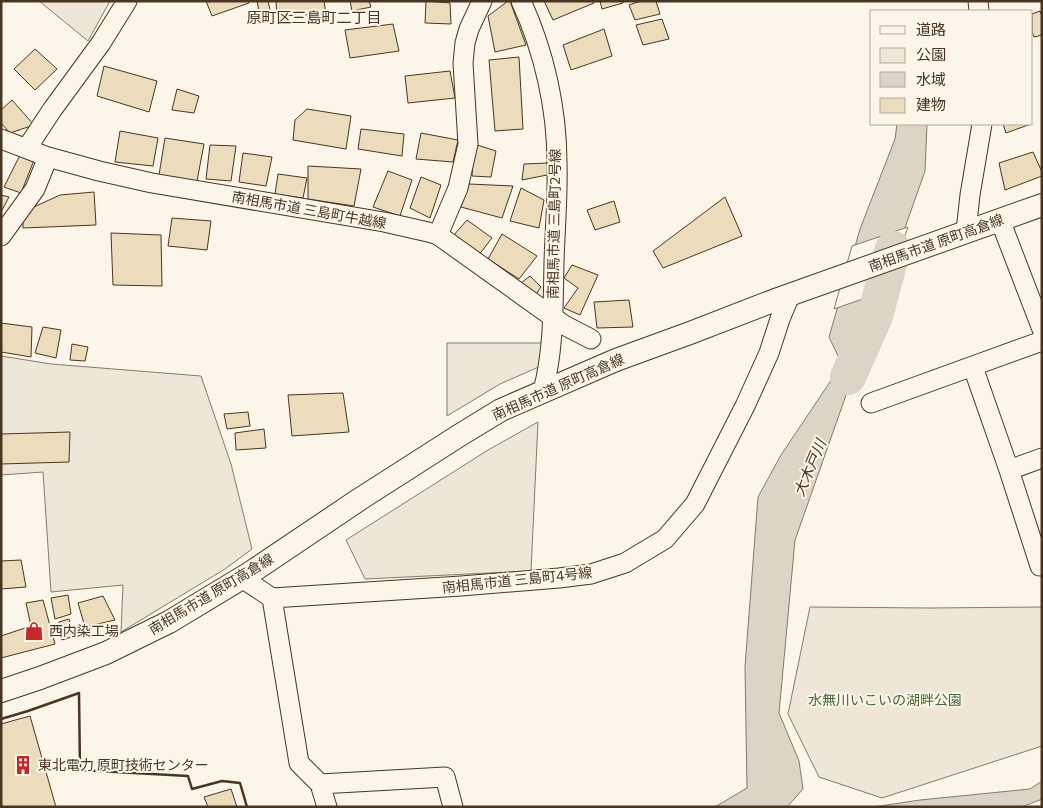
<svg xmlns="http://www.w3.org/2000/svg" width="1043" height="808" font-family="Commissioner,'Noto Sans JP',sans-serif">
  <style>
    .green { fill: #ede6d9; stroke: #887966 }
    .parking { fill: #ede7d9; stroke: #887966 }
    .water { fill: #dcd4c6; stroke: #887966 }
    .pier { fill: #fbf6e9; stroke: #887966 }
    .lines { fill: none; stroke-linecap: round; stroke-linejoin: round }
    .river { stroke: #dcd4c6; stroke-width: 36 }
    .building { fill: #ecdcbc; stroke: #4a3520 }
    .minor-casing { stroke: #4a3520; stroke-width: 21 }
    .tertiary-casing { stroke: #4a3520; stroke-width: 24 }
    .minor { stroke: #fbf6e9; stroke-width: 19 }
    .tertiary { stroke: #fbf6e9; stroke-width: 22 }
    .wall { stroke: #4a3520; stroke-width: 2.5 }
    .labels { text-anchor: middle; stroke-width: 4; stroke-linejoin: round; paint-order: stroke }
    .street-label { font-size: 14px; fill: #4a3520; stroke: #fbf6e9 }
    .poi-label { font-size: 14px; fill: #4a3520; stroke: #fbf6e9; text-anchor: start }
    .park-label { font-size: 14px; fill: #436837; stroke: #fbf6e9 }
    .neighbourhood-label { font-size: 15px; fill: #4a3520; stroke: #fbf6e9 }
    .water-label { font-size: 15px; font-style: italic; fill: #4a3520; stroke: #fbf6e9 }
  </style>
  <rect width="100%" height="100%" fill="#fbf6e9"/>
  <path class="green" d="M39 1H110L88 41Z
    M447 343H542L541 366 500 384 447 416Z
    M538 422 531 571 365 579 346 540 488 450Z
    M810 607 930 608 1042 607V746L882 798 819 777 788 714Z"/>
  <path class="parking" d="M1 356 51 364 201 376 231 464 252 549 225 569 121 632 123 585 51 592 43 472 1 475Z"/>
  <path class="water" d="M897 124H927L925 171 795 540 779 713 799 761 803 789 787 807H715L747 788 745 667 758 497 781 455 842 364 829 337 860 229 895 139Z
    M1042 781V799L1022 807H873L920 800 1030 789Z"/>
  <path class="pier" d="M908 227 885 291 834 309 852 246Z"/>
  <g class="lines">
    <path class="river" d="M848 377 875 316 893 249"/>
  </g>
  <path class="building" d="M206 1H249V3L212 16Z
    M257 1H268L271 14 260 17Z
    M276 1H324L326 14 277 16Z
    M350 1H369L371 7 352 11Z
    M426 1 450 3 451 24 425 23Z
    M508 1H510L526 45 495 52 488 16Z
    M544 1H594V3L553 20Z
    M600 1H624L623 3 602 9Z
    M641 1H656L660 14 635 20 629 5Z
    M1040 11 1042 16V35L1034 37 1032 32V14Z
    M662 19 669 39 643 45 636 25Z
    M393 24 399 51 350 58 345 30Z
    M604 29 612 56 571 70 563 45Z
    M35 49 57 69 35 90 14 69Z
    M519 57 523 129 495 131 489 60Z
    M104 66 157 81 149 112 97 96Z
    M450 71 455 98 408 103 405 76Z
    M177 89 199 96 194 113 172 110Z
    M12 100 34 125 10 133 1 123V110Z
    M307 109 351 116 346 149 293 140 295 120Z
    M1003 124H1031L1006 133Z
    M361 129 404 134 402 156 358 149Z
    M120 131 158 138 153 166 115 162Z
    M421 133 458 140 453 162 416 159Z
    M165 138 204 144 197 181 159 175Z
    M474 144 496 151 491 177 472 176Z
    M210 145 236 146 231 181 206 179Z
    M1033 152 1042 172V176L1005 190 999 163Z
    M243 153 272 157 266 186 239 182Z
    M20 155 34 160 21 193 4 187Z
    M548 163 547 175 522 180 524 164Z
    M308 166 361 169 354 206 308 199Z
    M388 171 412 180 400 216 373 207Z
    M278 174 307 178 303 198 275 194Z
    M421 177 441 185 430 218 410 208Z
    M469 184 513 186 502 218 461 207Z
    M521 188 544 200 539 228 510 221Z
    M94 192 96 225 23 228V212L60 195Z
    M1 195 9 197 1 212Z
    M725 197 742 236 663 268 653 251Z
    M614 201 620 222 595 230 587 210Z
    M172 218 211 221 207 250 168 246Z
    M467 220 492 238 478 256 453 236Z
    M111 233 161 235 162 286 113 285Z
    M502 234 537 256 519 279 488 259Z
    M572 265 598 275 580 315 564 308 578 288 564 278Z
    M530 276 541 287 535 296 521 283Z
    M629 300 633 327 597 328 594 302Z
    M1 323 32 327 31 357 1 352Z
    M43 327 61 330 56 358 35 353Z
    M72 344 88 347 85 361 70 360Z
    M343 393 349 432 292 436 288 395Z
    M248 412 250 426 227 429 224 414Z
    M264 429 266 448 236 450 235 433Z
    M70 432 69 462 1 464V434Z
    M21 560 26 587 1 589V561Z
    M68 595 71 614 55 619 51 598Z
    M103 596 115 620 85 627 78 603Z
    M43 600 55 644 1 658V636L31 626 26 603Z
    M69 619 74 636 62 640 59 622Z
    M30 716 56 807H1V724Z
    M231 789 237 807H208L204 797Z"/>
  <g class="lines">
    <g class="minor-casing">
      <path id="minor" d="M521 1C544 51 557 108 557 163 558 196 555 229 554 262 553 305 554 349 543 391
        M978 1 979 11
        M1 139 48 157 99 171 152 183 384 222 428 232 438 235 564 325 591 339
        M27 148 52 110 101 43 127 1
        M1000 220 1042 329
        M966 231 970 195 982 124
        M438 235 458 188 468 144 463 63 465 43 469 29 482 1
        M1 236 35 189 48 157
        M973 367 1009 470 1040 566H1042
        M871 403 1042 341
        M1009 470 1042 458
        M242 578 272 598 461 586 559 578 591 574 625 563 665 539 695 504 745 406 769 353 780 319 790 295
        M272 598 299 763 320 784 327 807
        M320 784 445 777 453 807"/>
    </g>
    <g class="tertiary-casing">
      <path id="tertiary" d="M1 691 40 678 106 653 169 622 250 573 360 499 460 435 501 410 616 360 690 333 778 299 1042 205"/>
    </g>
    <use href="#minor" class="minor"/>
    <use href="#tertiary" class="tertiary"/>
    <path class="wall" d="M1 719 28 711 79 693 80 770 188 776 192 789 222 781 240 783 247 807"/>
  </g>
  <defs>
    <g id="shop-bare" transform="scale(1.5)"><path d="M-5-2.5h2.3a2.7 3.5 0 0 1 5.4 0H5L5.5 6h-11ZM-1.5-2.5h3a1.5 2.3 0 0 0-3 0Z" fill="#c62828" stroke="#fbf6e9" stroke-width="2.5" paint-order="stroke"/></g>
    <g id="building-bare" transform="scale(1.5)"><path d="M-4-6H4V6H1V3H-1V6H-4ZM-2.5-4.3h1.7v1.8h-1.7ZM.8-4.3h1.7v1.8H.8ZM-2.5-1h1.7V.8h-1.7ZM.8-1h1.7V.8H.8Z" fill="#c62828" stroke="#fbf6e9" stroke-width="2.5" paint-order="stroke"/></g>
  </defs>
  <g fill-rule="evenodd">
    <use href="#shop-bare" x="34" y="631"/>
    <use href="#building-bare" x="23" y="765"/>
  </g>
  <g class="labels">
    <g class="street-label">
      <text transform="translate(309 210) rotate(10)" y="5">南相馬市道 三島町牛越線</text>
      <text transform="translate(554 224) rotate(-89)" y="5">南相馬市道 三島町2号線</text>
      <text transform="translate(936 243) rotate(-20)" y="5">南相馬市道 原町高倉線</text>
      <text transform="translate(558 387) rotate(-24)" y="5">南相馬市道 原町高倉線</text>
      <text transform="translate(517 580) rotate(-6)" y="5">南相馬市道 三島町4号線</text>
      <text transform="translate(211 594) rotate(-31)" y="5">南相馬市道 原町高倉線</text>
    </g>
    <g class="poi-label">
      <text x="49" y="636">西内染工場</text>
      <text x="38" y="770">東北電力 原町技術センター</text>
    </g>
    <g class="park-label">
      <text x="885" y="705">水無川いこいの湖畔公園</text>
    </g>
    <g class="neighbourhood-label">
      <text x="314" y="23">原町区三島町二丁目</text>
    </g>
    <g class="water-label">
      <text transform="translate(810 468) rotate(-67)" y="5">大木戸川</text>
    </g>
  </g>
  <rect width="1043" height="808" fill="none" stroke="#4a3520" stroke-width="5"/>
  <rect x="870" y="10" width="162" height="115" fill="#fbf6e9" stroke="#b4a999"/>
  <rect x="880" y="26" width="25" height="8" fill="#fbf6e9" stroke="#b4a999"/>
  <text x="916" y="35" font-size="15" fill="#4a3520">道路</text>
  <rect x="880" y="48" width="25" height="15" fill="#ede6d9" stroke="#b4a999"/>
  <text x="916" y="60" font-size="15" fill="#4a3520">公園</text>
  <rect x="880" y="72" width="25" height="15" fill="#dcd4c6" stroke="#b4a999"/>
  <text x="916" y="85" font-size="15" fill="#4a3520">水域</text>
  <rect x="880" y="98" width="25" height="15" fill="#ecdcbc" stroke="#b4a999"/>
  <text x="916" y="110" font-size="15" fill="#4a3520">建物</text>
</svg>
